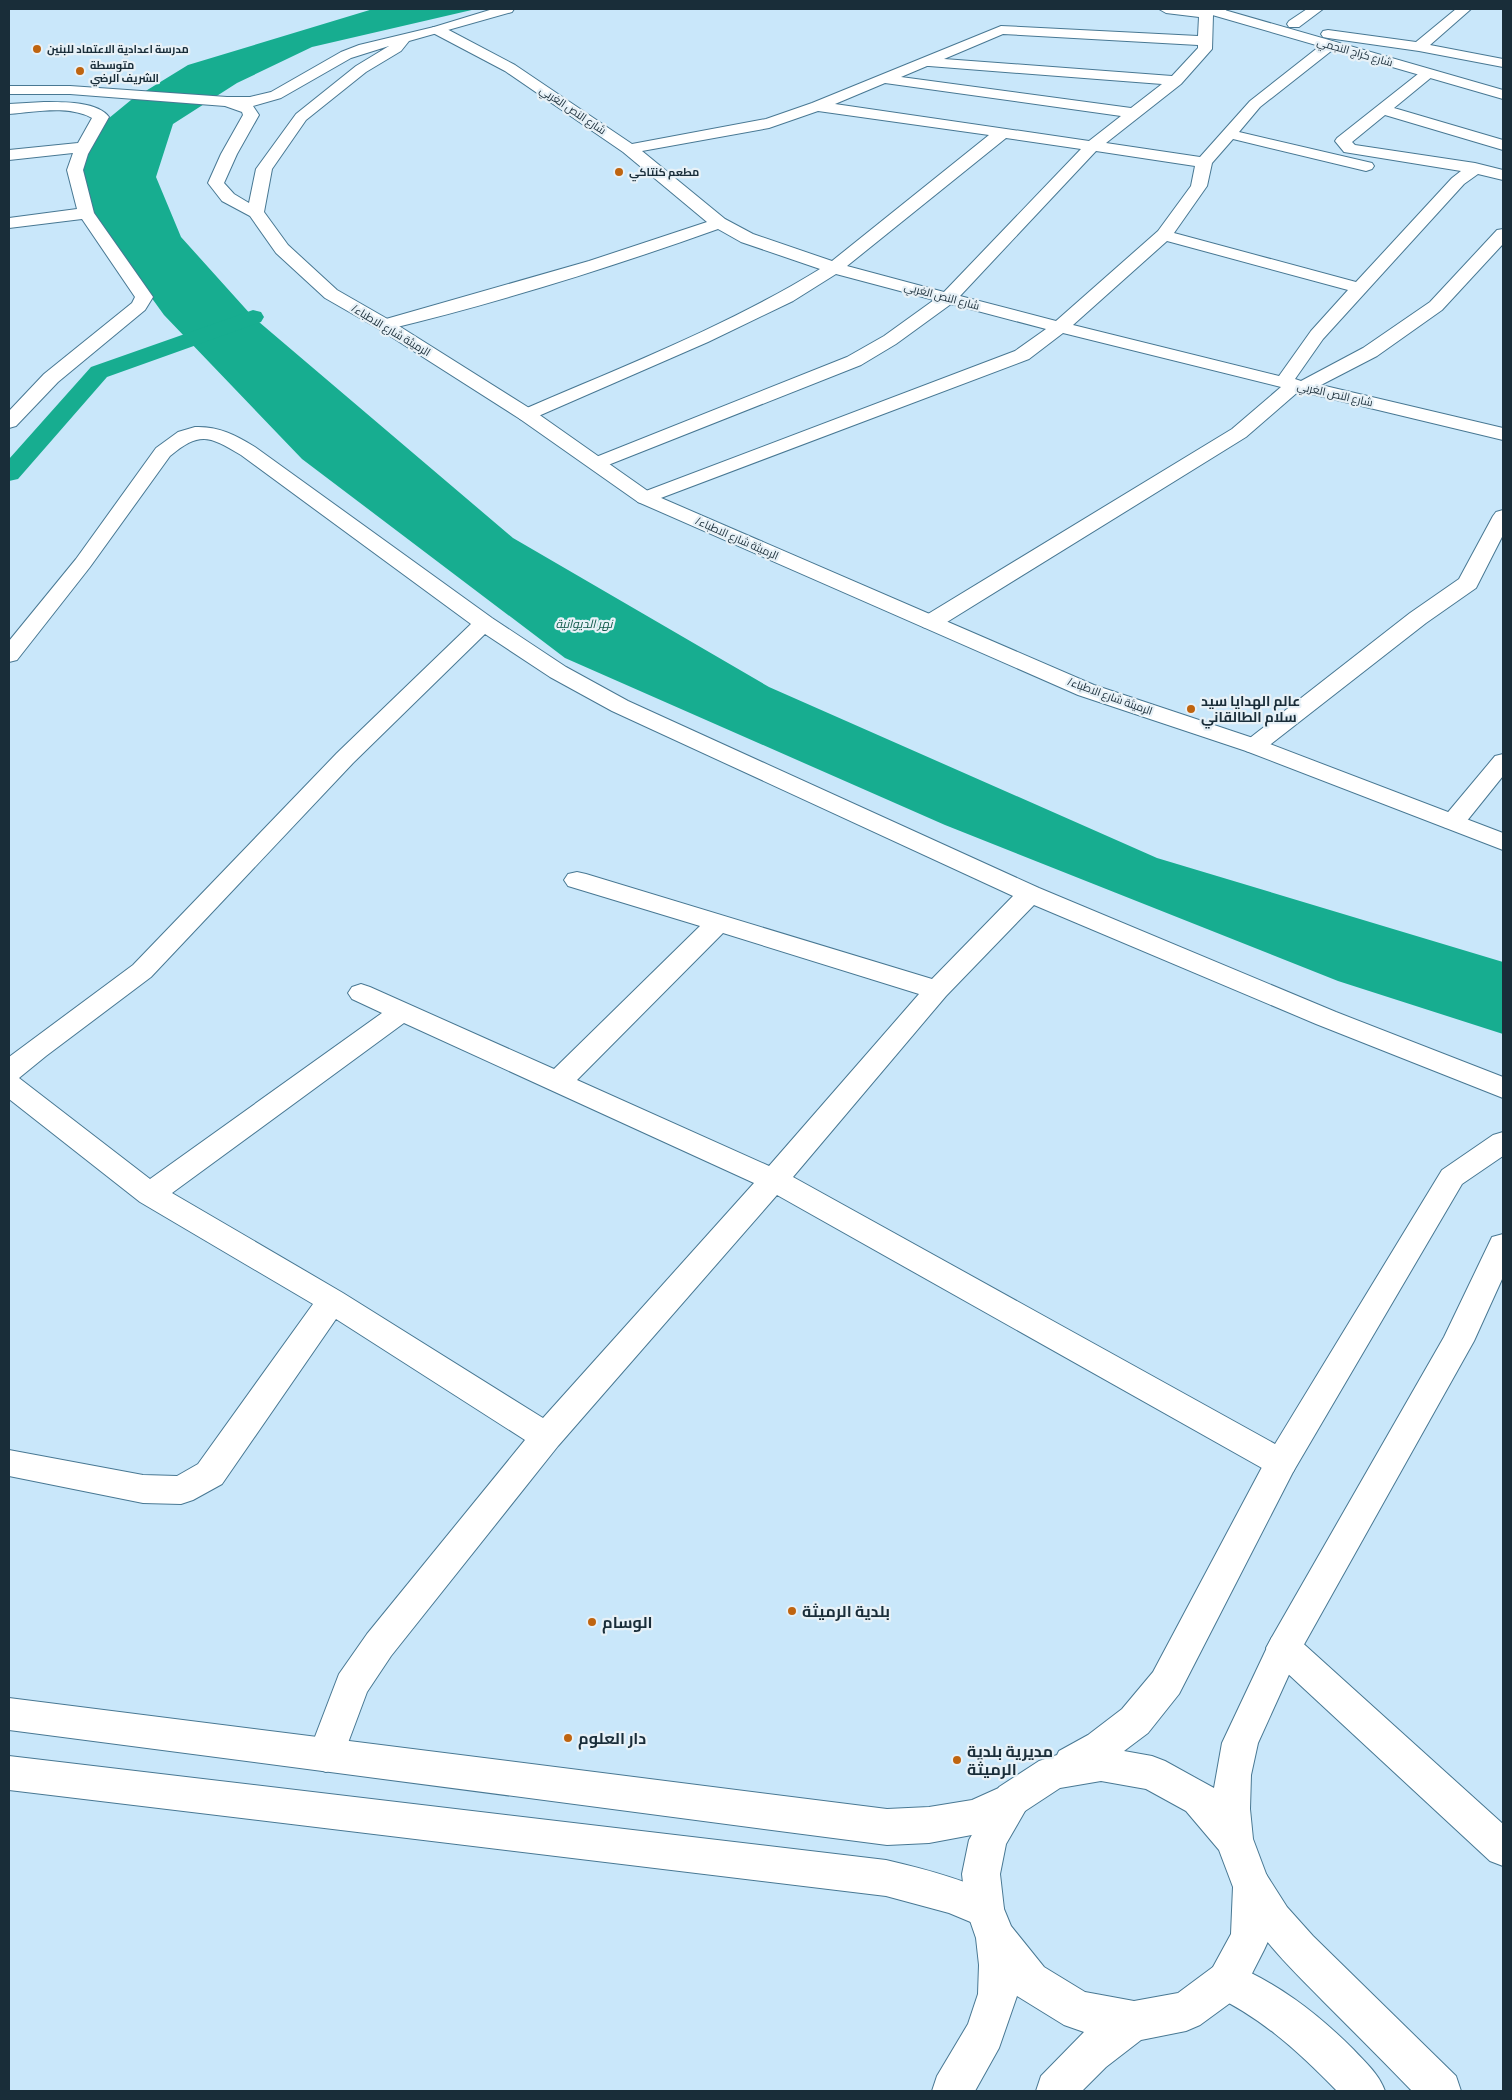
<svg xmlns="http://www.w3.org/2000/svg" width="1512" height="2100" font-family="Manrope,Cairo,sans-serif">
  <style>
    .water { fill: #17ad90 }
    .lines { fill: none; stroke-linecap: round; stroke-linejoin: round }
    .canal { fill: #17ad90; fill-rule: evenodd }
    .minor-casing { stroke: #487893; stroke-width: 2 }
    .tertiary-casing { stroke: #487893; stroke-width: 2 }
    .secondary-casing { stroke: #487893; stroke-width: 2 }
    .minor { fill: #fff; fill-rule: evenodd }
    .tertiary { fill: #fff; fill-rule: evenodd }
    .secondary { fill: #fff; fill-rule: evenodd }
    .poi-dot { fill: #bf640f; stroke: #e7f1f7; stroke-width: 2 }
    .labels { text-anchor: middle; stroke-width: 4.5; stroke-linejoin: round; paint-order: stroke }
    .far-poi-label { font-size: 11px; font-weight: bold; fill: #192d39; stroke: #e7f1f7; text-anchor: start }
    .far-street-label { font-size: 11px; fill: #192d39; stroke: #e7f1f7 }
    .far-water-label { font-size: 12px; font-style: italic; fill: #105a4a; stroke: #e7f1f7 }
    .poi-label { font-size: 14px; font-weight: bold; fill: #192d39; stroke: #e7f1f7; text-anchor: start }
    .near-poi-label { font-size: 16px; font-weight: bold; fill: #192d39; stroke: #e7f1f7; text-anchor: start }
  </style>
  <rect width="100%" height="100%" fill="#c9e7fa"/>
  <path class="water" d="M373 9H476L312 47 237 83 173 124 156 177 181 237 253 317 513 538 769 687 1157 858 1503 962V1034L1338 981 945 825 565 658 302 459 164 315 99 225 78 168 103 123 131 100 188 65Z"/>
  <g class="lines">
    <path class="canal" d="M253 310 261 312 264 317 261 322 107 377 18 479 9 481V459L91 367Z"/>
    <g class="minor-casing">
      <path id="minor" d="M1159 9H1227L1225 12 1213 15 1212 49 1181 84 1106 143 1200 157 1250 101 1325 42H1335L1337 45 1335 48 1260 107 1239 132 1372 163 1374 166 1372 169 1366 171 1233 139 1212 163 1207 186 1174 233 1356 282 1452 178 1461 171 1344 152 1335 141 1337 138 1423 70H1433L1435 73 1433 76 1394 108 1503 140V150L1385 115 1352 142 1355 145 1475 163 1503 170V180L1478 174 1464 184 1323 339 1295 379 1301 381 1363 348 1430 302 1497 230 1503 229V244L1442 310 1377 356 1321 385 1503 428V440L1299 391 1246 437 939 627 931 629 923 627 920 622 923 617 1232 429 1281 387 1063 333 1029 359 645 504 638 502 635 498 638 494 1015 351 1046 329 951 304 896 344 861 365 598 469 591 467 588 463 591 459 847 357 884 336 934 300 836 274 793 301 708 342 527 421 520 419 517 415 520 411C621 367 726 327 820 269L741 242 718 229C609 268 497 303 385 330L379 329 376 325 379 321 589 261 707 222 623 152 505 71 433 33 431 30 433 27H443L515 65 632 144 766 119 812 103 1001 26 1198 36 1199 17 1166 13ZM1003 34 1198 45V48L1172 76 944 59ZM927 66H929L1162 84 1131 108 901 77ZM885 83 1121 116 1089 141 835 104ZM818 111 989 135 832 261 753 234 725 219 642 151 769 128ZM1006 138 1081 149 944 292 847 266ZM1096 151 1195 166 1191 186 1158 231 1056 321 960 296ZM1167 241 1348 290 1311 331 1279 376 1073 325Z
        M1307 9H1323L1299 27H1289L1287 24 1289 21Z
        M1456 9H1471L1430 45 1503 59V67L1419 51 1328 38 1323 37 1321 34 1323 31 1328 30 1416 42Z
        M44 102C61 102 97 101 109 117L88 154 83 170 94 213 153 297 145 310 58 382 16 426 9 428V411L44 374 132 303 135 297 82 219 9 228V218L77 209 67 170 73 153 9 160V150L78 143 92 118C69 105 35 112 9 114V104Z
        M195 427C218 426 236 435 255 447L492 618 566 667 628 701 1039 888 1336 1012 1503 1077V1098L1316 1024 1034 905 946 996 793 1177 1293 1454 1297 1463 1293 1472 1281 1476 1269 1472 777 1195 558 1446 391 1656 367 1692 339 1767 326 1772 313 1767 308 1755 339 1674 367 1634 525 1440 336 1319 222 1484 193 1500 181 1504 143 1503 9 1476V1450L143 1475 177 1476 198 1464 313 1304 140 1202 9 1099V1057L133 965 337 753 471 624 241 455C209 436 200 431 170 456L90 567 17 660 9 662V641L76 559 156 448 178 432ZM485 634 550 677 612 711 1013 896 932 979 586 874 577 872 568 874 564 880 568 886 700 926 554 1069 370 987 361 984 352 987 348 993 352 999 382 1013 150 1179 19 1078 46 1056 151 977 353 763ZM723 933 919 994 769 1166 577 1080ZM404 1023 754 1183 543 1418 343 1293 172 1193Z
        M1503 510V535L1476 588 1426 623 1262 751 1254 753 1246 751 1242 746 1246 741 1410 613 1459 579 1493 516 1496 512Z
        M1503 754V776L1462 827 1453 829 1444 827 1441 822 1444 817 1495 756Z
        M1284 1633 1296 1637 1503 1824V1866L1490 1861 1272 1659 1266 1648 1272 1637Z"/>
    </g>
    <g class="tertiary-casing">
      <path id="tertiary" d="M493 9H514L512 12 409 41 401 51 366 72 306 120 272 169 264 212 288 245 337 290 391 321 534 411 652 494 1094 685 1262 741 1503 833V850L1246 751 1078 695 638 502 520 419 379 329 325 298 276 253 250 216 222 201 208 183 221 154 243 115 242 112 225 106 70 94H9V86H70L227 97H250L271 92 341 52 359 45 434 27ZM389 46 356 66 296 114 256 169 249 203 234 194 224 183 237 154 259 115 253 106 281 98 351 58Z
        M9 1698 887 1809 929 1807 972 1800 1012 1782 1025 1787 1031 1799 1025 1811 977 1834 929 1843 887 1845 9 1730Z
        M9 1756 886 1860C925 1869 962 1879 999 1896L1004 1909 999 1922 985 1928 949 1913 886 1896 9 1790Z
        M1252 1869 1266 1874 1287 1907 1313 1936 1456 2076 1461 2091H1412C1383 2061 1353 2031 1323 2001 1289 1966 1253 1933 1233 1887L1238 1874Z
        M1227 1962C1276 1982 1315 2011 1353 2049 1366 2063 1379 2074 1385 2091H1337C1299 2052 1262 2018 1213 1995L1207 1981 1213 1967Z"/>
    </g>
    <g class="secondary-casing">
      <path id="secondary" d="M1200 9H1221L1503 90V99L1202 12Z
        M1503 1132V1156L1462 1184 1293 1472 1179 1694 1148 1733 1124 1751 1152 1756 1165 1761 1214 1788 1222 1743 1272 1637 1444 1337 1492 1237 1503 1234V1277L1474 1341 1297 1657 1258 1743 1251 1775 1250 1809 1253 1839 1271 1887 1270 1937 1264 1950 1241 1995 1200 2025 1186 2031 1141 2040 1106 2067 1082 2091H1036L1041 2076 1084 2032 1064 2025 1017 1996 999 2048 975 2091H932L937 2076 968 2024 978 1994 979 1965 976 1938 966 1909 962 1874 969 1840 999 1787 1039 1761 1057 1755 1059 1751 1088 1735 1122 1709 1153 1672 1269 1454 1442 1170 1493 1135ZM1101 1781 1146 1789 1186 1811 1219 1850 1233 1887 1231 1934 1213 1967 1178 1993 1134 2001 1085 1992 1044 1967 1011 1926 1004 1909 1000 1874 1006 1844 1025 1811 1060 1788Z"/>
    </g>
    <use href="#minor" class="minor"/>
    <use href="#tertiary" class="tertiary"/>
    <use href="#secondary" class="secondary"/>
  </g>
  <g class="poi-dot">
    <circle cx="37" cy="49" r="5"/>
    <circle cx="80" cy="71" r="5"/>
    <circle cx="619" cy="172" r="5"/>
    <circle cx="1191" cy="709" r="5"/>
    <circle cx="792" cy="1611" r="5"/>
    <circle cx="592" cy="1622" r="5"/>
    <circle cx="568" cy="1738" r="5"/>
    <circle cx="957" cy="1760" r="5"/>
  </g>
  <g class="labels">
    <g class="far-poi-label">
      <text x="47" y="53">مدرسة اعدادية الاعتماد للبنين</text>
      <text x="90" y="69">متوسطة<tspan x="90" dy="13">الشريف الرضي</tspan></text>
      <text x="629" y="176">مطعم كنتاكي</text>
    </g>
    <g class="far-street-label">
      <text transform="translate(1355 52) rotate(16)" y="4">شارع كراج النجمي</text>
      <text transform="translate(573 110) rotate(34)" y="4">شارع النص الغربي</text>
      <text transform="translate(942 296) rotate(15)" y="4">شارع النص الغربي</text>
      <text transform="translate(391 330) rotate(31)" y="4">/الرميثة شارع الاطباء</text>
      <text transform="translate(1335 394) rotate(13)" y="4">شارع النص الغربي</text>
      <text transform="translate(737 538) rotate(24)" y="4">/الرميثة شارع الاطباء</text>
      <text transform="translate(1110 696) rotate(20)" y="4">/الرميثة شارع الاطباء</text>
    </g>
    <g class="far-water-label">
      <text x="584" y="628">نهر الديوانية</text>
    </g>
    <g class="poi-label">
      <text x="1201" y="706">عالم الهدايا سيد<tspan x="1201" dy="16">سلام الطالقاني</tspan></text>
    </g>
    <g class="near-poi-label">
      <text x="802" y="1617">بلدية الرميثة</text>
      <text x="602" y="1628">الوسام</text>
      <text x="578" y="1744">دار العلوم</text>
      <text x="967" y="1757">مديرية بلدية<tspan x="967" dy="18">الرميثة</tspan></text>
    </g>
  </g>
  <rect width="1512" height="2100" fill="none" stroke="#192d39" stroke-width="20"/>
</svg>
